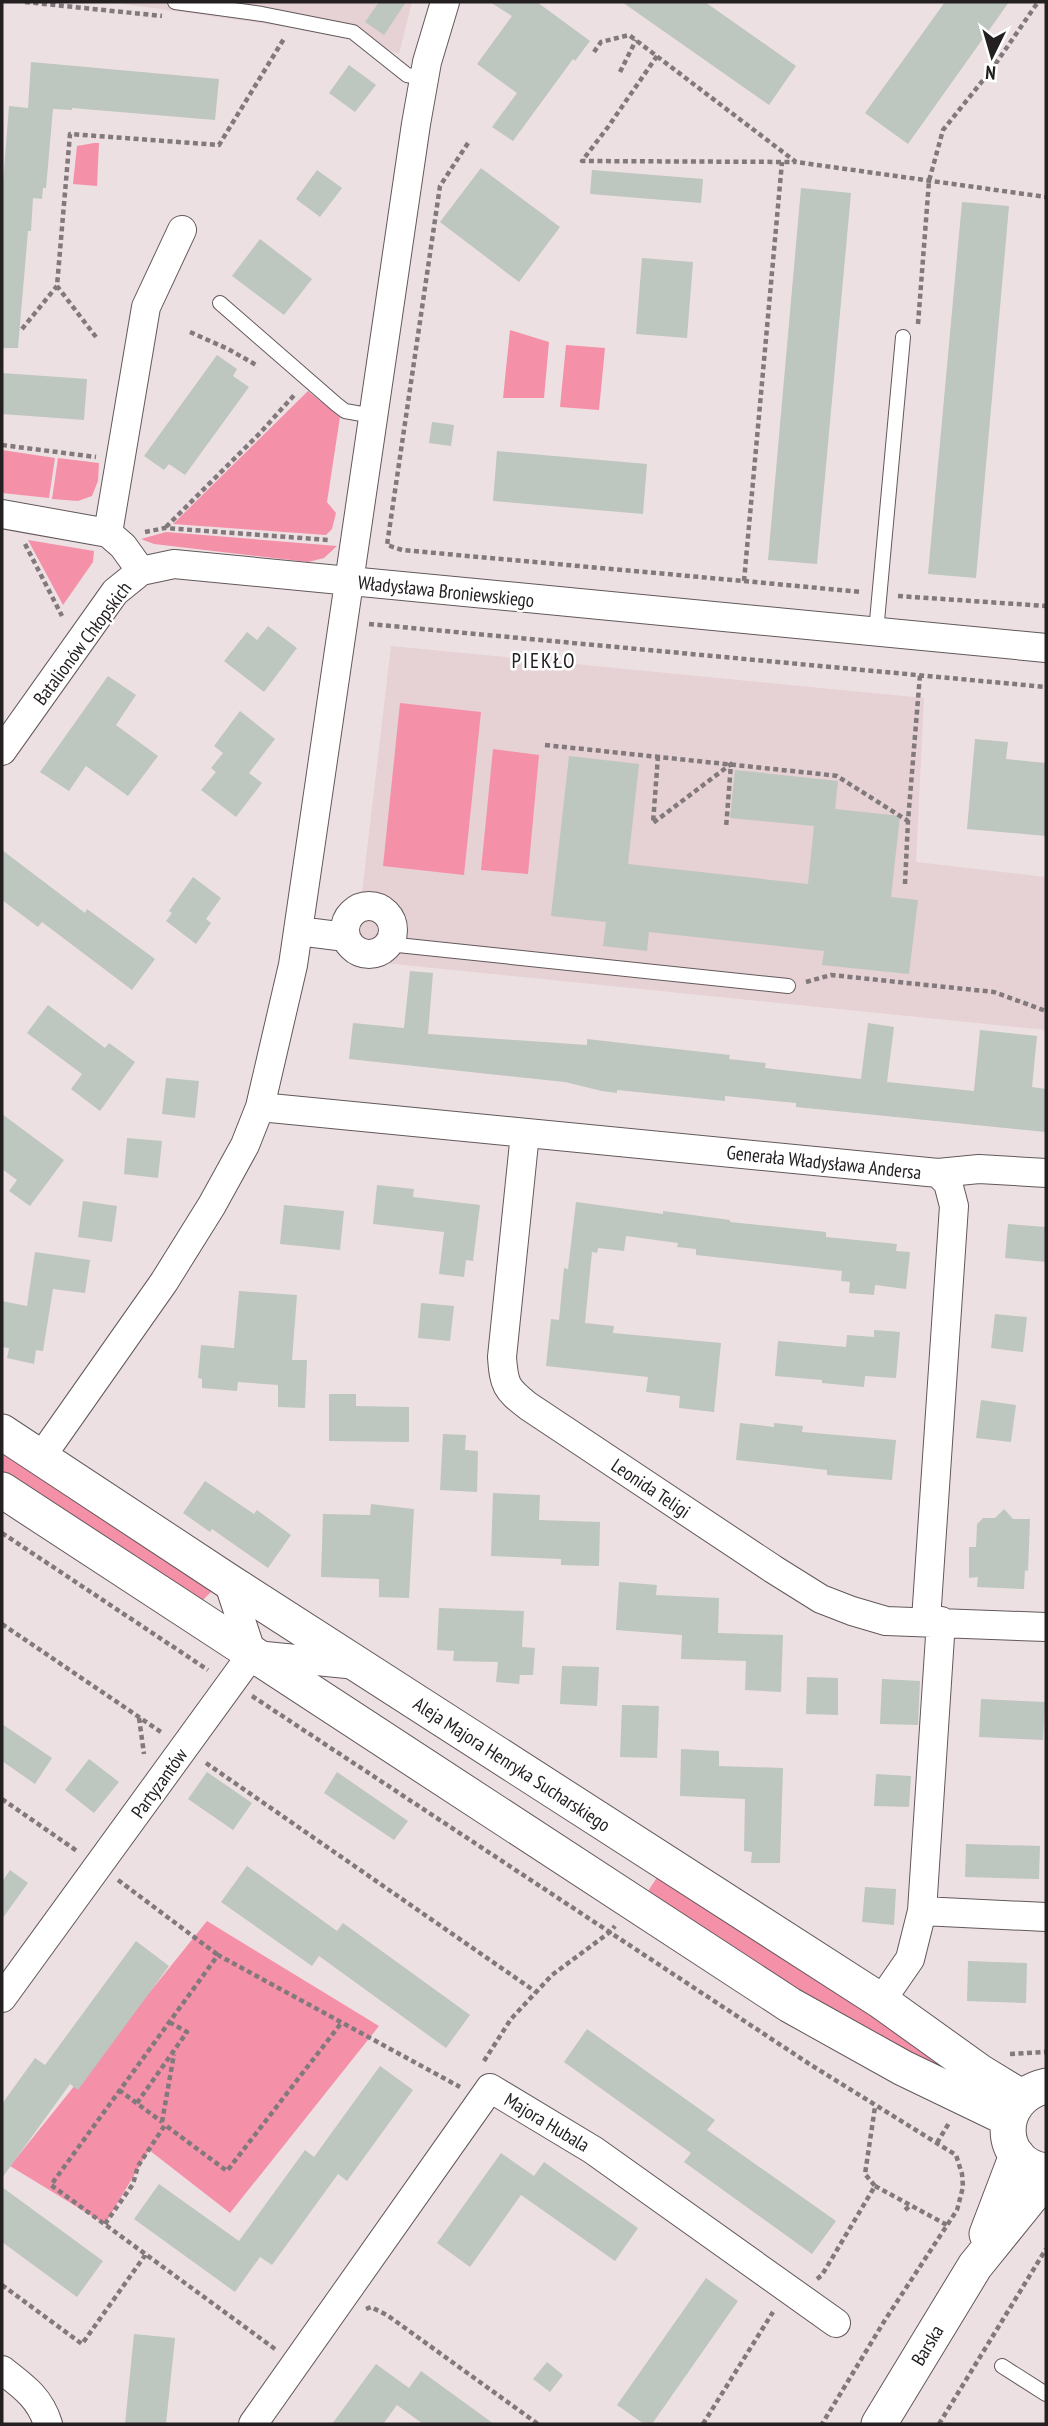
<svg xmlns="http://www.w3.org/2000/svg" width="1048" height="2426" font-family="'PT Sans Narrow',sans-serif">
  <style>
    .built { fill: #e6d1d5 }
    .green { fill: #f590a9 }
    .building { fill: #bdc6bf }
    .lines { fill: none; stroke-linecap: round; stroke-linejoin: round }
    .service-casing { stroke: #62585a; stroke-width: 16 }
    .minor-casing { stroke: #62585a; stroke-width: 30 }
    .tertiary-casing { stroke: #62585a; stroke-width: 37 }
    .path { stroke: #81797b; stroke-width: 4.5; stroke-dasharray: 5 3.5; stroke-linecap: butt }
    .service { stroke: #fff; stroke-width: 14 }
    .minor { stroke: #fff; stroke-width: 28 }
    .tertiary { stroke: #fff; stroke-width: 35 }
    .labels { text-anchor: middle; stroke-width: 5; stroke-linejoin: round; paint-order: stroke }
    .street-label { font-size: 19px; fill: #242021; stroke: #fff }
    .neighbourhood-label { font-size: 21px; letter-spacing: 2px; fill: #242021; stroke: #fff }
  </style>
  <rect width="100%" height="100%" fill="#ede0e2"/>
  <path class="built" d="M110 2H412L399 54 351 36Z
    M391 646 924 698 916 862 1046 877V1030L354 960Z"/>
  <path class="green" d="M94 143H99L97 186 73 184 77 146Z
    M510 330 549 342 544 398H503Z
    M566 345 605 348 599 410 560 407Z
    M308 391 340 417 327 502 336 513 332 529 326 535 173 524Z
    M2 450 55 458 49 498 2 493Z
    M58 458 99 463 98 481 92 496 78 501 52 499Z
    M166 532 337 546 324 558 308 562 154 544 141 539Z
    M28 540 94 551 93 562 63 605Z
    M400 703 481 712 464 875 383 866Z
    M493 749 539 755 528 874 481 870Z
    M2 1450 212 1591 200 1603 2 1472Z
    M658 1876 953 2065 960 2085 892 2051 646 1894Z
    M207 1921 379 2026 230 2213 149 2150 105 2224 10 2166Z"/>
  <path class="building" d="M379 2H406L384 35 365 22Z
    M490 2H537L590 41 575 61 573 59 513 141 492 127 517 93 477 64 512 16Z
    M622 2H705L796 66 769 105Z
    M945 2H1009L908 144 865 113Z
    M31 62 219 79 215 120 72 108V110L53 109 46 188H43L42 199 33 198 31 231H28L18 348H2V196L9 106 28 108Z
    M349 65 376 85 355 112 329 93Z
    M481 168 560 227 519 282 440 222Z
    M317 170 342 188 320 217 296 199Z
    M592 170 703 179 701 203 590 194Z
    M801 188 851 193 817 564 768 560Z
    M962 202 1009 206 976 578 928 574Z
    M260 239 312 279 284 315 232 276Z
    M642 258 693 262 687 338 636 334Z
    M217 355 237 369 233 376 249 387 185 475 169 464 164 470 144 456Z
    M2 373 87 379 84 420 2 414Z
    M432 422 454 425 451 446 429 443Z
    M497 451 647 464 643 514 493 501Z
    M268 626 297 648 264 692 224 661 247 632 257 640Z
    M108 676 136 695 116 725 158 756 128 796 86 766 69 791 40 772Z
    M240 711 275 739 249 773 262 783 236 817 201 790 216 772 211 768 223 753 214 746Z
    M975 739 1008 742 1006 759 1046 763V836L967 829Z
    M569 756 639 764 628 864 808 884 814 826 730 818 735 770 838 781 835 809 900 816 891 897 918 900 909 974 822 965 824 951 649 932 647 951 603 946 606 922 551 916Z
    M2 850 85 913 87 909 155 959 132 990 42 922 38 927 2 900Z
    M193 877 221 898 206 919 211 923 196 944 166 921 172 913 169 911Z
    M410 971 433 973 428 1034 587 1045V1039L622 1043 730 1055 729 1059 766 1063 765 1068 861 1079 868 1023 894 1027 887 1082 974 1091 980 1030 1037 1036 1032 1087 1046 1089 1045 1132 796 1107V1103L725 1096V1101L617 1090V1093L602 1091 565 1082 349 1059 353 1023 404 1028Z
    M48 1005 105 1048 109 1043 135 1062 100 1111 71 1089 82 1074 27 1033Z
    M166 1078 199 1081 195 1118 162 1114Z
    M2 1114 64 1160 30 1206 9 1191 17 1180 2 1169Z
    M127 1138 162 1141 158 1178 124 1174Z
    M377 1185 414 1189 413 1197 480 1205 473 1261 466 1260 464 1277 439 1274 444 1232 373 1224Z
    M83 1201 117 1206 112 1242 78 1237Z
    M576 1202 663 1214V1211L700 1216 730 1220V1222L826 1232V1237L897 1244 896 1251 910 1252 906 1289 875 1285 874 1295 849 1293 850 1282 841 1281 842 1271 696 1255V1249L677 1247 678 1243 626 1236 624 1251 598 1248 597 1253 592 1252 585 1323 614 1326 613 1333 721 1343 714 1412 679 1408 680 1396 646 1392 648 1377 546 1366 551 1319 559 1320 564 1268 568 1269Z
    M284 1205 344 1211 340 1250 280 1244Z
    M1008 1224 1046 1227V1262L1005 1258Z
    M35 1252 90 1260 85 1293 53 1289 43 1351 36 1350 34 1364 7 1358 9 1348 2 1347V1301L27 1306Z
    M239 1291 297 1295 292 1360H307L305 1408 278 1407V1385L238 1382 237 1391 202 1388V1379L198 1378 201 1345 234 1348Z
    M421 1303 454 1306 450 1341 418 1338Z
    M995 1314 1027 1317 1023 1352 991 1348Z
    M874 1330 900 1332 896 1378 865 1376 864 1387 822 1383V1380L775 1376 778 1341 846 1347 847 1335 874 1337Z
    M329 1394H356V1406L409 1407V1442L329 1441Z
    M981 1400 1016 1405 1011 1442 976 1438Z
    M740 1423 774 1427V1423L803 1426 802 1432 896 1440 892 1480 827 1475V1470L736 1460Z
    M443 1434 466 1435 465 1450 478 1451 477 1492 440 1490Z
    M205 1481 254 1514 257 1510 291 1535 268 1568 212 1529 210 1532 183 1513Z
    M493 1493 540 1495 539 1520 600 1522 599 1566 561 1565V1559L491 1556Z
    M371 1504 414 1509 409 1598 379 1597V1579L321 1577 323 1514 370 1515Z
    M1004 1509 1013 1519H1030L1028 1571 1025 1570 1024 1589 977 1587 978 1577 969 1578V1547H976L977 1524 983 1518H995Z
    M619 1582 657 1585 656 1595 719 1598 718 1633 783 1635 781 1692 745 1690 746 1661 681 1659 682 1635 616 1630Z
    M439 1608 524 1611 522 1647 535 1648 533 1675H520L519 1684 496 1682 498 1662 453 1661 454 1651 437 1650Z
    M562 1666 599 1667 597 1706 560 1704Z
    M807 1677 838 1678V1715L806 1714Z
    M882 1679 920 1681 918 1725 880 1724Z
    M981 1699 1045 1702 1043 1740 979 1737Z
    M622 1705 659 1706 657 1758 620 1757Z
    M2 1724 52 1758 35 1784 2 1761Z
    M681 1749 719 1751V1766L783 1768 780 1863H751L752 1852 744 1851 745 1799 680 1796Z
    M89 1759 119 1782 94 1813 65 1790Z
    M207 1772 252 1803 233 1830 188 1799Z
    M337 1772 408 1821 394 1840 324 1793Z
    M876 1774 911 1776 909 1807 874 1806Z
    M966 1844 1040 1846 1039 1879 965 1877Z
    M247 1866 337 1931 343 1923 470 2015 446 2048 319 1956 312 1966 221 1902Z
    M10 1870 28 1883 2 1919V1882Z
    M865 1887 896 1889 894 1925 862 1922Z
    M136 1941 169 1966 78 2090 70 2084 2 2178V2104L35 2058 45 2065Z
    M968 1961 1027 1963 1026 2003 967 2001Z
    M587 2029 715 2120 707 2130 836 2221 812 2254 684 2162 691 2153 564 2062Z
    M380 2066 413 2090 347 2181 338 2174 272 2265 260 2257 235 2292 134 2219 159 2184 239 2241 305 2150 314 2157Z
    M501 2153 534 2176 544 2162 638 2228 615 2261 521 2195 470 2267 437 2243Z
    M2 2187 103 2261 77 2297 2 2242Z
    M706 2278 738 2301 652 2424H644L617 2405Z
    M134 2334 175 2338 166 2424H125Z
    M547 2362 563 2375 550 2392 533 2379Z
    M376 2364 409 2388 421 2371 494 2424H423L397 2405 383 2424H332Z"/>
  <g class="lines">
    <g class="service-casing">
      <path id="service" d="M175 2 262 14 353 32 407 75 424 78
        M220 303 336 404 345 411 373 416
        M876 632 903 337
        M388 944 788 986
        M1002 2366 1046 2394"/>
    </g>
    <g class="minor-casing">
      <path id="minor" d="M2 514 108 533 123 546 141 571
        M108 533 146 307 182 230
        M2 751 115 592 141 571 174 564 1046 648
        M345 930a24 24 0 1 1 48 0a24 24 0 1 1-48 0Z
        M298 931 346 937
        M260 1107 938 1173 948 1183 954 1206 926 1620
        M525 1133 502 1357C504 1385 506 1389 528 1406L773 1569 821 1599 852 1611 886 1621 1046 1627
        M938 1173 979 1169 1046 1173
        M41 1457 164 1282 212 1205 245 1145 260 1107 293 965 416 124 427 62 445 2
        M228 1581 252 1654
        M255 1655 357 1665
        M922 1911 1046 1917
        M2 1998 252 1654
        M881 2001 910 1959 922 1911 941 1621
        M2 2370C23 2386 40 2398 48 2424
        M253 2424 490 2088 593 2150 836 2323"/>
    </g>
    <g class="tertiary-casing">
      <path id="tertiary" d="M2 1432 228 1581 881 2001 980 2072 1021 2097
        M2 1490 790 2005 903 2068 1009 2119
        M1046 2086C995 2097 996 2165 1046 2171
        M987 2234 1017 2155
        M879 2424 975 2266 1046 2178"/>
    </g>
    <path class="path" d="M25 2 162 16
      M594 52 601 42 629 35 796 162 1046 197
      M657 56 608 127 582 161 795 162
      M620 72 636 40
      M468 143 440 186 387 545 402 550 744 581 782 162
      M918 324 929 181 943 130 992 69 1038 2
      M22 329 57 286
      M190 332 228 349 258 366
      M96 337 57 286 70 134 219 145 285 37
      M2 445 96 457
      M166 527 260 433 296 393
      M145 532 165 528 328 540
      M25 544 62 616
      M744 581 861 592
      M898 596 1046 606
      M369 624 1046 687
      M545 745 830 775 837 776 908 821 920 675
      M658 756 653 823 731 764 726 828
      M905 884 908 821
      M806 982 831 975 994 992 1046 1011
      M2 1533 208 1670
      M2 1624 161 1732
      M252 1696 811 2065 956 2155 962 2174 963 2187 957 2210 885 2320 822 2424
      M139 1718 144 1754
      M206 1763 536 1992
      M2 1799 77 1851
      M118 1880 218 1955
      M1010 2054 1046 2052
      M484 2061 511 2019 552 1975 610 1932 615 1926
      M119 2090 162 2122
      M137 2103 187 2032 169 2022
      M162 2122 174 2054
      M937 2143 949 2123
      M875 2186 947 2225
      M905 2210 911 2205
      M105 2224 133 2184 138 2166 165 2125 227 2171 342 2022
      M817 2279 822 2275 875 2186 865 2174 875 2107
      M2 2285 82 2344 146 2254
      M366 2309 371 2307 387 2315 538 2424
      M275 2349 51 2185 218 1955 460 2087
      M703 2424 773 2312
      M939 2424 1046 2249"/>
    <use href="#service" class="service"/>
    <use href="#minor" class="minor"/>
    <use href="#tertiary" class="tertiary"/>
  </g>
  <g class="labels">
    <g class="street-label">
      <text transform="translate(446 591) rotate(6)" y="7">Władysława Broniewskiego</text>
      <text transform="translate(82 643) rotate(-53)" y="7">Batalionów Chłopskich</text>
      <text transform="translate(824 1162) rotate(6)" y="7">Generała Władysława Andersa</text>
      <text transform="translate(651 1488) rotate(34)" y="7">Leonida Teligi</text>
      <text transform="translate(512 1764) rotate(33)" y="7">Aleja Majora Henryka Sucharskiego</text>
      <text transform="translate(159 1783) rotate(-54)" y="7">Partyzantów</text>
      <text transform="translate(547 2122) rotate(31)" y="7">Majora Hubala</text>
      <text transform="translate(927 2345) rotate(-59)" y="7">Barska</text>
    </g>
    <g class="neighbourhood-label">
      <text x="544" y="668">PIEKŁO</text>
    </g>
  </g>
  <rect width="1048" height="2426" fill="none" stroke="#242021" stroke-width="7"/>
  <g transform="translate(992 56) rotate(185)" stroke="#ffffff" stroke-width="5" paint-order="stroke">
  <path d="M0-5L12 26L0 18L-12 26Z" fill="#242021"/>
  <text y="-10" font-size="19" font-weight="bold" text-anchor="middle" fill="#242021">N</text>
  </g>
</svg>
